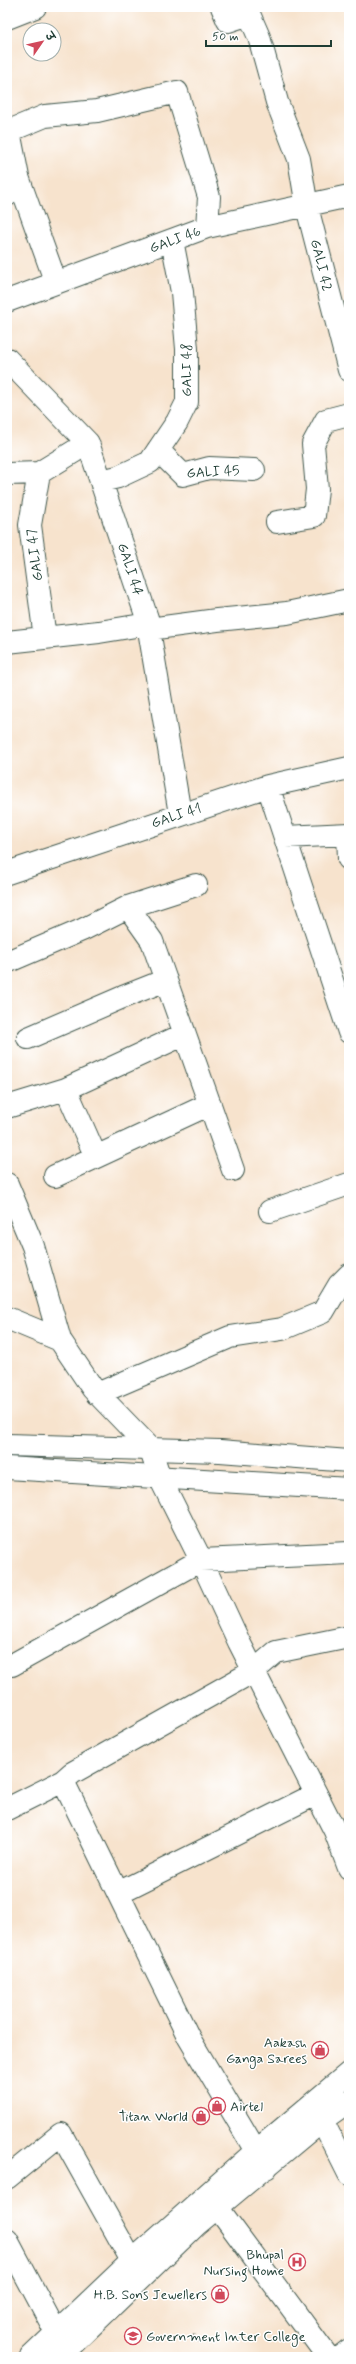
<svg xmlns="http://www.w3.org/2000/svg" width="356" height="2364" font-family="Mynerve,'Playpen Sans Deva',sans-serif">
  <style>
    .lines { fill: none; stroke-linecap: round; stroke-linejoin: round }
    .minor-casing { stroke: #3f564b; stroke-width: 24 }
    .major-casing { stroke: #3f564b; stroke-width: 24 }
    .path { stroke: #3f564b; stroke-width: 2.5; stroke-dasharray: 1 3; stroke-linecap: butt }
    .minor { stroke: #fff; stroke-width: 22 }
    .major { stroke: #fff; stroke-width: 22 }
    .labels { text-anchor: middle; stroke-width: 3; stroke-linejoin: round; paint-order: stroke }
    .street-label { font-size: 14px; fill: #1f3d34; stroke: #fff }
    .poi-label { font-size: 14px; fill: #1f3d34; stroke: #fff; text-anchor: end }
  </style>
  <rect width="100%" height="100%" fill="#fff"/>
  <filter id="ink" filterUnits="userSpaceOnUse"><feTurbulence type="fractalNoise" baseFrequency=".025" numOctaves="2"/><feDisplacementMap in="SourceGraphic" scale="8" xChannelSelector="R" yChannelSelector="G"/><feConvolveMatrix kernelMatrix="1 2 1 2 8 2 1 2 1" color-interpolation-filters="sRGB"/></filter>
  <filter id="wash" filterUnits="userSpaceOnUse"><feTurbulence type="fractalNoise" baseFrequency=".012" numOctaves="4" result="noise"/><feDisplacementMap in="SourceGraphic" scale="16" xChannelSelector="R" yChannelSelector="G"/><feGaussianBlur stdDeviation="0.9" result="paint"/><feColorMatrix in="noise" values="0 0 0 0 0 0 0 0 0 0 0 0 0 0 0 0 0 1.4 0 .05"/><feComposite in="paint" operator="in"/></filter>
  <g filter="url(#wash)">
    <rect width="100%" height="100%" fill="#f7e3cd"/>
  </g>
  <g filter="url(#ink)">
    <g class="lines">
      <g class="minor-casing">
        <path id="minor" d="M222 7 228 21 249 14 259 37 277 102 299 159 307 207 349 370
          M7 18 35 7
          M18 177 56 283
          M7 195 18 177 9 131 45 116 97 111 177 92 209 197 207 227
          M7 301 207 227 349 196
          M7 359 88 443 147 618 180 814
          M158 450 183 475 209 468 254 470
          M39 473 30 525 45 638
          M7 474 39 473 88 443
          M101 481 118 477 150 462 177 422 187 402V349L182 292 172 240
          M277 522 314 516 317 489 313 444 326 420 349 414
          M149 629 217 620 287 613 349 600
          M7 642 99 632 148 624
          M268 786 349 1032
          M348 834 349 859
          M285 837 349 834
          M7 873 268 786 349 768
          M128 907 196 885
          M7 962 82 930 128 907 152 941 233 1170
          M28 1038 123 997 166 980
          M66 1089 96 1157
          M7 1107 66 1089 185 1034
          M55 1176 210 1104
          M7 1184 33 1246 60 1340
          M270 1211 349 1184
          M7 1318 60 1340 93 1389 150 1448 160 1478 201 1560 239 1642 335 1831 349 1868
          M97 1394 230 1337 282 1329 323 1312 339 1285 349 1275
          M12 1665 201 1560 349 1553
          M63 1781 189 2038 266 2168
          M7 1809 63 1781 72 1773 254 1671 276 1652 349 1637
          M118 1893 316 1794
          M322 2120 349 2174
          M7 2178 61 2134 132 2261
          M217 2207 328 2357
          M7 2240 57 2334
          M340 2357 349 2350"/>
      </g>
      <g class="major-casing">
        <path id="major" d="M7 1445 220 1451 349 1461
          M7 1468 349 1489
          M31 2357 132 2261 255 2152 349 2073
          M59 2357 196 2225 322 2120 349 2101"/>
      </g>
      <path class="path" d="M193 2335 200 2342"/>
      <use href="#minor" class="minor"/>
      <use href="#major" class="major"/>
    </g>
  </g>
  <defs>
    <g id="shop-ring" transform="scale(0.9)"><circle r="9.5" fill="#fff" stroke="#d1495b" stroke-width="1.5"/><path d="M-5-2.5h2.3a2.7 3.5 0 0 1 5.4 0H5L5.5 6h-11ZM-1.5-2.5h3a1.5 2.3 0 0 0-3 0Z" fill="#d1495b"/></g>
    <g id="hospital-ring" transform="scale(0.9)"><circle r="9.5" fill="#fff" stroke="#d1495b" stroke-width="1.5"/><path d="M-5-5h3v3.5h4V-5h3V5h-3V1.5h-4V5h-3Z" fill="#d1495b"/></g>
    <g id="school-ring" transform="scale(0.9)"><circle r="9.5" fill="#fff" stroke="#d1495b" stroke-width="1.5"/><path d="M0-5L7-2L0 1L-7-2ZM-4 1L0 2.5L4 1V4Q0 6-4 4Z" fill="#d1495b"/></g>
  </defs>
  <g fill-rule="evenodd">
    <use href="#shop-ring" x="320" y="2050"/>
    <use href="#shop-ring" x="217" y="2106"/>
    <use href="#shop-ring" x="201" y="2116"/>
    <use href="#hospital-ring" x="297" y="2262"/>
    <use href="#shop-ring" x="220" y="2294"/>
    <use href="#school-ring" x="133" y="2336"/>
  </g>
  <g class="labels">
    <g class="street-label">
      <text transform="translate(175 239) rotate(-20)" y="5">GALI 46</text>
      <text transform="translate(322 265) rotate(76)" y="5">GALI 42</text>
      <text transform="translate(186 370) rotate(-90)" y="5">GALI 48</text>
      <text transform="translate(213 471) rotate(-3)" y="5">GALI 45</text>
      <text transform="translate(34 555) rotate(-97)" y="5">GALI 47</text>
      <text transform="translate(131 569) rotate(72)" y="5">GALI 44</text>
      <text transform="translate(176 815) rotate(-18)" y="5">GALI 41</text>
    </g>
    <g class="poi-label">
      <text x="307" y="2047">Aakash<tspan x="307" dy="16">Ganga Sarees</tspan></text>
      <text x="230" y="2111" text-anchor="start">Airtel</text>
      <text x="188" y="2121">Titan World</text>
      <text x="284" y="2259">Bhupal<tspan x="284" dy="16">Nursing Home</tspan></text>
      <text x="207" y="2299">H.B. Sons Jewellers</text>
      <text x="146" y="2341" text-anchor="start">Government Inter College</text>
    </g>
  </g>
  <rect width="356" height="2364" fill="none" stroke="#fff" stroke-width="24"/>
  <g transform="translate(42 42) rotate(56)"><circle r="19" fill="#ffffff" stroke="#a5b1ae"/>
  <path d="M0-3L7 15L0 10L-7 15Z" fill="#d1495b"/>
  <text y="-6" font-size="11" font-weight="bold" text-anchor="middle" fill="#1f3d34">उ</text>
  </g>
  <path d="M206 40v6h125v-6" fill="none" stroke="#1f3d34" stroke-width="2"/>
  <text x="212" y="40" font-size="12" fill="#1f3d34" stroke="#ffffff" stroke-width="3" paint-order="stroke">50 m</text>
</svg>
